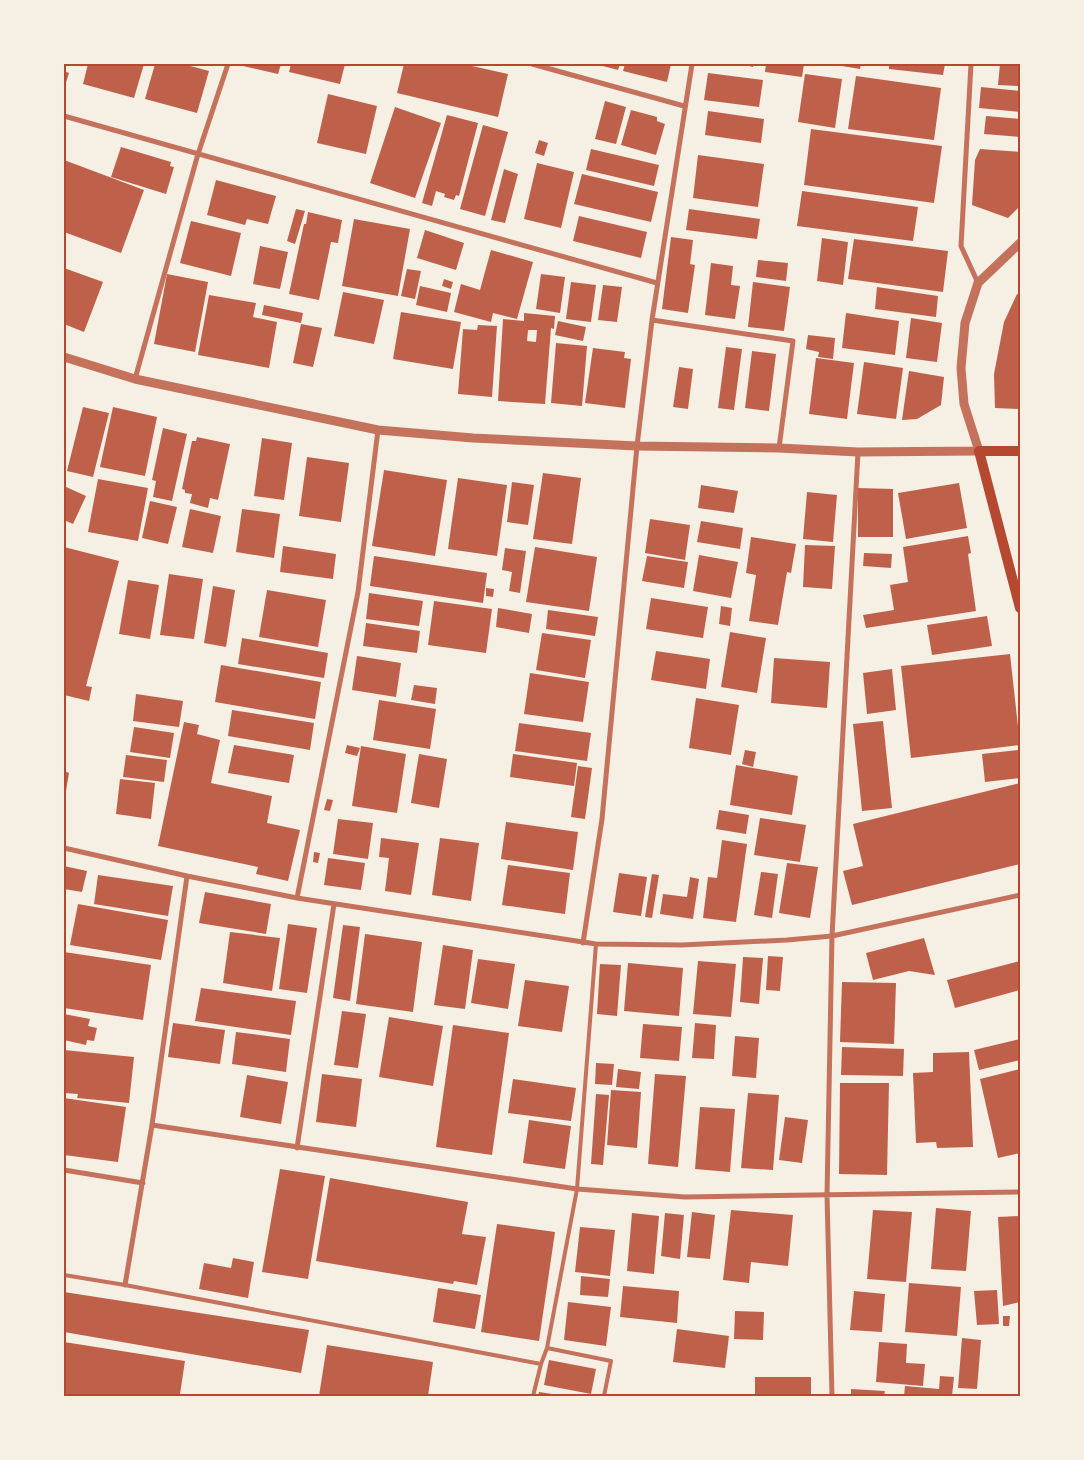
<svg xmlns="http://www.w3.org/2000/svg" width="1084" height="1460" font-family="'Golos Text',sans-serif">
  <style>
    .building { fill: #bf614a; fill-rule: evenodd }
    .lines { fill: none; stroke-linecap: round; stroke-linejoin: round }
    .service { stroke: #c5725c; stroke-width: 4 }
    .minor { stroke: #c5725c; stroke-width: 5 }
    .tertiary { stroke: #c5725c; stroke-width: 9 }
    .secondary { stroke: #b5482f; stroke-width: 10 }
    .neatline { fill: none; stroke: #b5482f; stroke-width: 2 }
  </style>
  <rect width="100%" height="100%" fill="#f6efe4"/>
  <path class="building" d="M88 64H144L134 98 83 84Z
    M155 64H183L209 71 197 113 145 99Z
    M244 64H281L278 74 243 66Z
    M291 64H345L340 84 289 72Z
    M404 64H463L508 74 498 117 397 93Z
    M595 64H620L618 70Z
    M625 64H671L667 82 623 71Z
    M741 64H753V67Z
    M766 64H804L802 77 765 72Z
    M830 64H861L860 69Z
    M889 64H945L943 75 889 69Z
    M1000 64H1020V86L998 85Z
    M64 71 69 73 64 89Z
    M708 73 763 80 759 107 704 100Z
    M805 74 842 79 835 128 798 122Z
    M856 76 941 88 934 140 848 129Z
    M981 87 1020 91V112L979 108Z
    M328 94 377 106 366 154 317 143Z
    M605 101 626 107 616 144 595 139Z
    M395 107 441 123 415 198 370 183Z
    M631 110 657 117V121L665 124 656 155 621 145Z
    M708 111 764 119 761 143 705 135Z
    M447 115 478 123 459 196 456 195 454 200 444 197 445 194 436 191 432 206 422 203Z
    M986 116 1020 119V137L984 134Z
    M483 125 508 132 485 216 460 209Z
    M811 129 942 146 934 203 804 185Z
    M539 140 548 143 544 156 535 153Z
    M121 147 171 162 170 166 174 167 166 194 111 177Z
    M591 149 659 165 654 186 586 170Z
    M980 149 1020 152V206L1008 218 972 205 975 160Z
    M698 155 764 164 758 207 693 198Z
    M64 160 144 190 121 253 64 232Z
    M537 163 574 172 561 228 524 219Z
    M504 169 518 174 505 223 491 220Z
    M582 174 658 192 651 222 574 204Z
    M216 180 276 196 268 224 247 219 245 225 207 215Z
    M802 191 918 207 913 241 797 226Z
    M296 209 305 211 295 244 287 241Z
    M689 209 760 219 757 239 686 230Z
    M308 212 342 220 338 243 331 242 319 300 289 294 304 224H306Z
    M579 216 647 232 641 258 573 241Z
    M354 219 410 229 398 296 342 286Z
    M191 221 241 233 231 276 180 263Z
    M425 230 464 243 456 270 417 258Z
    M671 237 693 240 690 264 695 265 688 313 662 309Z
    M822 238 848 242 843 285 817 281Z
    M854 239 948 251 943 292 848 279Z
    M260 246 288 252 280 289 253 284Z
    M491 250 533 262 517 319 493 313 491 322 454 312 461 284 480 290Z
    M758 260 788 263 786 281 756 277Z
    M711 263 733 266 731 285 740 286 735 319 705 315Z
    M64 268 103 282 84 332 64 324Z
    M407 269 421 271 415 299 401 296Z
    M167 274 208 282 195 352 154 344Z
    M541 274 565 277 560 313 536 309Z
    M444 279 453 282 451 289 442 286Z
    M571 282 596 285 591 322 566 319Z
    M753 282 790 287 784 331 748 327Z
    M603 285 622 287 617 322 598 320Z
    M420 286 451 293 447 312 416 305Z
    M877 287 938 296 936 317 875 309Z
    M343 292 384 300 374 344 334 336Z
    M1017 294 1020 295V409L995 408 994 374 1004 322Z
    M209 295 256 303 253 317 277 322 269 368 198 355Z
    M264 305 303 313 301 323 262 315Z
    M401 312 461 322 453 369 393 359Z
    M524 313 555 316 554 329 551 328 545 404 498 401 503 319 524 321ZM528 330H537L536 342 527 341Z
    M846 313 899 321 895 355 842 348Z
    M911 318 942 323 937 362 906 358Z
    M558 321 586 327 583 341 555 335Z
    M301 324 322 328 313 367 293 363Z
    M478 325 497 326 492 397 458 394 463 329 477 330Z
    M808 335 835 338 833 359 818 357 819 352 806 349Z
    M556 343 587 346 582 406 551 403Z
    M726 347 742 349 734 410 718 408Z
    M593 348 625 352 624 358 631 359 625 408 585 403Z
    M752 351 776 354 769 411 745 408Z
    M816 358 854 363 847 419 809 414Z
    M864 362 903 368 896 419 857 414Z
    M679 367 693 369 688 409 673 407Z
    M909 371 944 377 941 405 917 419 902 420Z
    M83 407 109 413 93 477 67 471Z
    M113 407 157 417 145 476 100 467Z
    M163 428 187 434 172 501 153 497 156 481 152 480Z
    M197 437 230 444 218 500 210 498 208 508 190 503 192 494 185 493V490L182 489 192 441H196Z
    M262 438 292 443 284 500 254 496Z
    M307 457 349 463 341 522 299 516Z
    M384 470 447 480 435 556 372 546Z
    M543 473 581 478 572 544 533 539Z
    M458 478 507 485 497 556 448 549Z
    M98 479 148 488 138 541 88 532Z
    M512 482 534 485 528 525 507 522Z
    M959 483 967 528 906 539 898 493Z
    M701 485 738 491 734 513 698 508Z
    M64 486 86 496 73 524 64 520Z
    M858 488 893 489V537H858Z
    M807 492 837 495 833 542 803 539Z
    M150 501 177 507 168 544 142 538Z
    M190 509 221 516 213 553 182 547Z
    M242 509 280 514 274 558 236 552Z
    M650 519 690 525 685 560 645 553Z
    M701 521 743 528 740 549 697 542Z
    M968 536 971 553 968 554 976 611 866 628 863 615 894 610 890 585 908 582 903 547Z
    M751 537 796 544 791 573 787 572 778 625 749 621 756 575 746 573Z
    M805 545 835 546 832 589 803 587Z
    M283 546 336 554 333 579 280 572Z
    M64 547 119 561 86 686 92 687 89 701 64 695Z
    M535 547 597 557 589 611 526 602Z
    M505 548 526 551 520 593 509 591 512 572 502 570Z
    M864 553 892 554 891 568 863 566Z
    M699 555 738 562 731 598 693 591Z
    M374 556 487 573 483 603 370 586Z
    M647 556 688 562 684 588 642 581Z
    M169 574 203 579 194 639 160 635Z
    M128 580 159 585 150 639 119 634Z
    M213 586 235 590 226 647 204 643Z
    M486 588 494 589 493 597 486 596Z
    M267 590 326 600 318 647 259 637Z
    M369 593 423 601 419 626 366 619Z
    M651 598 708 607 703 638 646 629Z
    M434 601 492 609 486 653 428 645Z
    M721 606 732 608 730 626 719 624Z
    M498 608 532 614 529 633 496 627Z
    M548 610 598 617 595 636 546 629Z
    M987 616 992 646 932 655 927 625Z
    M366 623 420 631 417 653 363 646Z
    M730 632 766 638 757 693 721 687Z
    M542 633 591 640 585 678 536 670Z
    M242 638 328 653 324 678 238 664Z
    M656 651 710 659 706 689 651 680Z
    M1010 654 1020 745 911 758 901 666Z
    M357 656 401 663 396 697 352 690Z
    M774 658 830 662 827 708 771 703Z
    M221 665 321 682 315 719 215 702Z
    M892 669 896 710 867 714 863 673Z
    M530 673 589 682 583 722 524 714Z
    M414 685 437 688 435 704 411 700Z
    M136 694 183 701 179 727 133 721Z
    M696 698 739 705 731 755 689 748Z
    M379 700 436 709 430 749 373 740Z
    M232 710 314 723 310 750 228 736Z
    M883 721 892 808 862 811 853 724Z
    M184 722 199 725 197 734 220 740 211 783 272 796 267 823 300 830 288 881 256 874 258 867 158 846Z
    M519 723 591 733 587 761 515 751Z
    M134 727 174 733 170 758 130 752Z
    M234 745 294 755 289 783 228 773Z
    M347 745 360 748 357 756 345 753Z
    M361 746 406 754 397 813 352 806Z
    M745 750 756 752 753 767 742 764Z
    M1018 750 1020 778 985 782 982 754Z
    M419 754 447 759 439 808 411 803Z
    M513 754 577 763 574 786 510 777Z
    M126 755 167 760 164 782 123 777Z
    M736 765 798 776 792 815 730 805Z
    M578 766 592 768 585 819 571 817Z
    M64 771 69 773 65 797 64 796Z
    M120 779 155 783 151 819 116 814Z
    M1020 783V864L852 905 843 871 863 866 853 824Z
    M327 799 333 800 330 811 324 810Z
    M719 810 749 815 746 834 716 829Z
    M760 818 806 825 800 862 754 855Z
    M338 819 373 823 368 859 333 854Z
    M506 822 578 832 573 870 501 859Z
    M381 838 419 843 411 895 385 891 389 858 379 857Z
    M440 838 479 843 471 901 432 895Z
    M722 840 747 844 736 922 703 918 708 877 717 878Z
    M314 852 320 853 318 863 313 862Z
    M328 858 365 863 361 890 324 885Z
    M787 863 818 867 810 918 779 913Z
    M508 865 570 873 565 914 502 905Z
    M64 866 87 871 82 892 64 889Z
    M761 872 778 874 772 918 754 915Z
    M619 873 647 877 641 916 613 912Z
    M652 874 659 875 652 918 645 917Z
    M98 875 173 886 168 916 94 904Z
    M690 877 699 879 693 919 660 914 663 894 687 897Z
    M205 892 271 904 266 934 199 923Z
    M78 904 168 920 161 960 70 945Z
    M288 924 317 928 307 993 279 989Z
    M343 925 360 927 350 1001 333 998Z
    M230 932 280 938 272 991 223 983Z
    M365 934 422 942 413 1012 356 1004Z
    M924 938 935 975 909 971 873 980 866 953Z
    M443 945 473 950 465 1009 434 1005Z
    M64 952 151 965 143 1020 64 1008Z
    M768 956 783 957 780 991 766 990Z
    M743 957 763 958 759 1004 740 1002Z
    M478 959 515 964 508 1009 471 1003Z
    M698 961 736 964 731 1017 693 1014Z
    M1020 961V990L955 1008 947 980Z
    M628 963 683 968 679 1016 624 1011Z
    M600 964 621 965 617 1016 597 1014Z
    M525 980 569 986 562 1032 518 1026Z
    M842 982 896 983 894 1044 840 1042Z
    M201 988 296 1001 291 1035 195 1021Z
    M342 1011 366 1014 358 1068 334 1065Z
    M64 1014 90 1019 88 1026 97 1028 94 1041 87 1040 86 1045 64 1040Z
    M389 1017 443 1026 433 1086 379 1077Z
    M173 1023 225 1030 220 1064 168 1057Z
    M695 1023 716 1025 714 1059 692 1058Z
    M643 1024 682 1027 679 1061 640 1058Z
    M453 1025 509 1033 492 1155 436 1147Z
    M236 1032 290 1039 286 1072 232 1064Z
    M735 1036 759 1038 756 1078 732 1076Z
    M1020 1039V1060L979 1070 974 1050Z
    M842 1047 904 1049 903 1076 841 1075Z
    M64 1050 134 1057 129 1103 77 1098 78 1094 64 1093Z
    M969 1052 973 1147 937 1148 936 1142 916 1143 913 1073 933 1072V1053Z
    M596 1063 614 1064 612 1085 595 1084Z
    M618 1069 641 1072 639 1089 616 1087Z
    M1020 1069V1153L998 1158 980 1079Z
    M322 1074 362 1079 356 1127 316 1122Z
    M655 1074 686 1076 678 1167 648 1164Z
    M247 1075 288 1082 281 1124 240 1117Z
    M513 1079 576 1088 571 1121 508 1113Z
    M840 1083H889L887 1175 839 1174Z
    M611 1090 641 1092 637 1148 607 1145Z
    M748 1093 779 1095 773 1170 741 1168Z
    M596 1094 609 1095 603 1165 591 1164Z
    M64 1098 126 1107 118 1162 64 1155Z
    M700 1107 735 1109 730 1172 695 1169Z
    M785 1117 808 1120 802 1163 779 1160Z
    M529 1120 571 1126 565 1169 523 1163Z
    M280 1169 325 1176 308 1279 262 1272Z
    M330 1178 468 1202 462 1234 486 1237 477 1285 454 1281 453 1284 316 1261Z
    M936 1208 971 1211 966 1271 931 1269Z
    M731 1210 793 1215 788 1266 751 1262 749 1283 723 1280Z
    M873 1210 912 1212 906 1282 867 1279Z
    M692 1212 715 1215 710 1259 687 1257Z
    M632 1213 659 1216 654 1274 627 1271Z
    M665 1213 684 1215 680 1259 661 1256Z
    M1020 1216V1302L1003 1306 998 1217Z
    M497 1224 555 1232 539 1341 481 1332Z
    M580 1227 615 1230 610 1276 575 1272Z
    M233 1258 254 1262 248 1298 199 1289 204 1263 231 1268Z
    M581 1276 610 1279 608 1297 580 1295Z
    M909 1283 961 1287 957 1336 905 1332Z
    M623 1286 679 1291 677 1323 620 1317Z
    M438 1288 481 1295 475 1329 433 1322Z
    M997 1290 999 1324 977 1325 974 1291Z
    M854 1291 885 1294 882 1332 850 1330Z
    M64 1292 309 1330 301 1373 64 1332Z
    M568 1302 611 1307 606 1346 564 1340Z
    M735 1311 764 1312 763 1340 734 1339Z
    M1003 1316H1010L1009 1326H1003Z
    M677 1329 729 1336 725 1368 673 1362Z
    M962 1338 981 1340 977 1389 958 1388Z
    M64 1342 185 1361 180 1394 189 1396H64Z
    M879 1342 907 1344 906 1363 925 1364 923 1386 876 1382Z
    M327 1345 433 1362 428 1396H319Z
    M549 1360 596 1369 591 1394 544 1385Z
    M940 1376 954 1377 952 1396H904L905 1386 939 1389Z
    M755 1377H811V1396H755Z
    M851 1389 885 1391 884 1396H851Z
    M539 1392 559 1395V1396H538Z"/>
  <g class="lines">
    <path class="service" d="M64 1275 125 1285 541 1364
      M547 1348 611 1361 604 1396
      M533 1396 541 1364 547 1348 577 1189 596 944"/>
    <path class="minor" d="M532 64 684 106
      M971 64 961 246 978 283
      M64 116 657 283
      M652 320 793 341 779 448
      M135 379 198 154 228 64
      M64 848 187 876 297 898 596 944 682 945 787 940 832 936 1020 895
      M297 898 358 592 378 430
      M583 943 602 819 637 446 652 320 692 64
      M152 1125 577 1189 685 1197 1020 1192
      M297 1148 334 904
      M64 1170 143 1183
      M125 1285 152 1125 187 876
      M832 1396 827 1195 832 936 858 452"/>
    <path class="tertiary" d="M64 357 135 379 378 430 473 438 637 446 779 448 858 452 979 451 964 404 961 368 965 323 978 283 1020 243"/>
    <path class="secondary" d="M1020 451H979L1020 608"/>
  </g>
  <rect width="1084" height="1460" fill="none" stroke="#f6efe4" stroke-width="130"/>
  <rect x="65" y="65" width="954" height="1330" class="neatline"/>
</svg>
